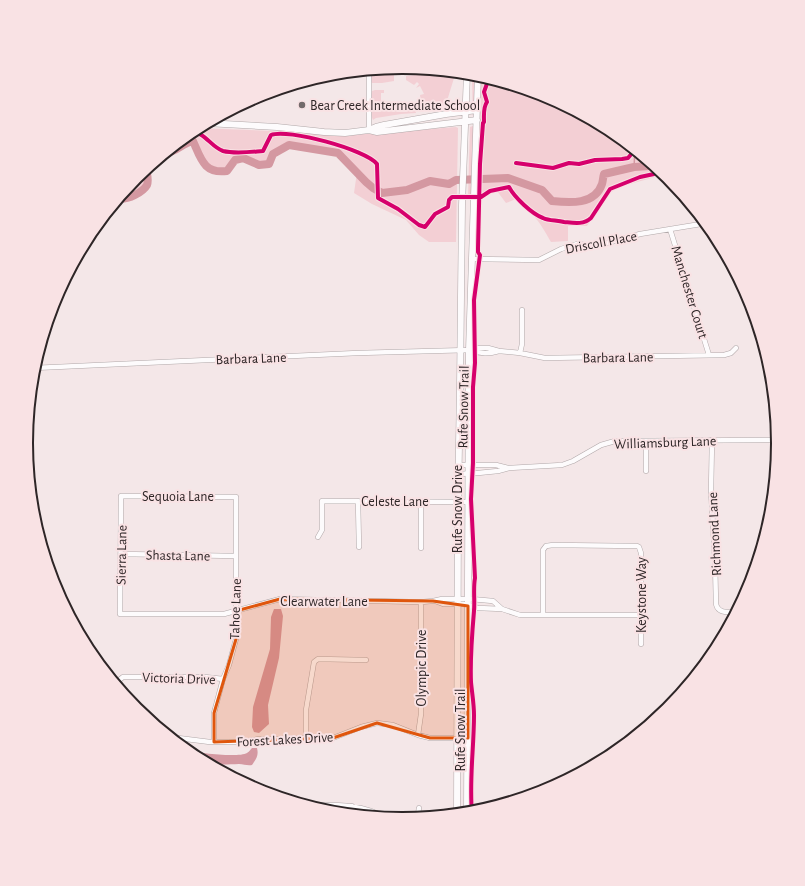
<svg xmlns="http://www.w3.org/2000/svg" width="805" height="886" font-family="'Alegreya Sans',sans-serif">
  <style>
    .green { fill: #f3cfd4 }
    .water { fill: #d498a1 }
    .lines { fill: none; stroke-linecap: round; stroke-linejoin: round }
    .stream { stroke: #d498a1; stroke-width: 1.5 }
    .river { stroke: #d498a1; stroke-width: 8 }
    .minor-casing { stroke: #b1a8a9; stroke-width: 5.5 }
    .major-casing { stroke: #b1a8a9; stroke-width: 7 }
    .minor { stroke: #fdfbfc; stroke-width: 4.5 }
    .major { stroke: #fdfbfc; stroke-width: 6 }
    .cycleway-casing { stroke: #f9e2e4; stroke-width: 6 }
    .cycleway { stroke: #d6006c; stroke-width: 4 }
    .marked { fill: #df560d; fill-opacity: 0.2; stroke: #df560d; stroke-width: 3; stroke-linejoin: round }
    .poi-dot { fill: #736a6b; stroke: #f9e2e4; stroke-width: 1.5 }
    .labels { text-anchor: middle; stroke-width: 4; stroke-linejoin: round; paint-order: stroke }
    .poi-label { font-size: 14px; fill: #2e2627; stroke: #f9e2e4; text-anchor: start }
    .street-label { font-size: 14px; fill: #2e2627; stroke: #f9e2e4 }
    .rim { fill: none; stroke: #2e2627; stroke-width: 2 }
  </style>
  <rect width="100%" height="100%" fill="#f4e7e8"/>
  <path class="green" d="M392 68 394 70V81L382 83H372L371 82 370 70Z
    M416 68 455 72 454 78 447 101 443 106 426 110 422 109 420 95 424 94 420 86 416 88 419 84 417 82 414 85 406 80V76L415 75V72L417 71Z
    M472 73 547 95 612 130 659 169V176L619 187 607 195 587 226H568V241L551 242C540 222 534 214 516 199L506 203 497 191 468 198 470 127 473 126Z
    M375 90H384V93H381V109L415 106 416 113 401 114 376 118 373 120 371 115V94L372 91Z
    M456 127 458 128 456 242H429L419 235 406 220 372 204 354 193 357 172 338 153 289 145 273 154 269 164 259 165 243 158 235 161 227 171C204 174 201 159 193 141 182 143 178 152 166 153L197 128 298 132 339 136Z
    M146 169C147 173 148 178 148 182 146 191 127 201 119 198L136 177Z"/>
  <path class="water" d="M274 609H281L283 616 279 658 268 705 269 724 259 733 254 732 252 727 253 707 270 649 271 617Z
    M252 748H257C259 756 256 759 252 765 247 766 244 764 239 764 215 765 206 766 186 750 197 753 238 758 247 753 250 751 250 750 252 748Z"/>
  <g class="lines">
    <path class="stream" d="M634 167 635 149"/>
    <path class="river" d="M165 153C177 152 182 143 193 141 201 159 204 174 227 171L235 160 243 158 259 165 269 164 273 154 289 145 338 153 366 182 373 188 382 193 407 190 430 181 449 184 456 180 508 178 542 190 552 201C570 203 595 205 602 184 603 181 603 177 604 174L634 167 650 166 649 161
      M119 198C127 201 143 192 147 185 149 180 147 174 146 169"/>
    <g class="minor-casing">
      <path id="minor" d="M369 70V130
        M670 229 709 355
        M472 259 539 260 561 249 577 244 596 246 640 234 707 223
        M469 350 474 348H488L499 351 520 353 545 358 724 355 731 353 736 348
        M520 353 522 344V310
        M34 368 358 353 469 350C479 354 489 354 499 351
        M26 438 27 455
        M712 440 711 492 715 560 716 604C718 614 729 612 737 612
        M646 441V471
        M459 465H496L508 468
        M458 474 478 473 498 471 509 468 562 465 573 461 601 445 615 441 779 440
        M358 501 359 547
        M318 537 322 530V501L468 502
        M421 548V501
        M121 554 236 556
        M435 601 443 604H463L478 608 502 609 520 615H641
        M543 615V550L546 546 553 545 637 546 639 547 641 553V644
        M118 687V681L123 677H205L223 679
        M418 735 421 714V602
        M170 737 210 742H242L259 739 333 738 361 727 377 723 393 725 418 735 430 738H468
        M306 738V710L314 662 318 659 366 660
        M214 742V713L223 679 229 665 236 639V497L121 496 120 614H224L280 599 421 602 433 601 442 599H471L493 601 502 609
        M306 805C334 805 362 803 386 818
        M351 814 352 806
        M414 818 418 814 419 808"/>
    </g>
    <g class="major-casing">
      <path id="major" d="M206 123 277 127 324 132 345 133 369 130 377 132 477 120
        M369 130 376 127 384 125 446 114 477 110
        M467 813 469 350 478 74
        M457 814 458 502 460 387 462 205 467 73"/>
    </g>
    <use href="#minor" class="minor"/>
    <use href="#major" class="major"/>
    <g class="cycleway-casing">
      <path id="cycleway" d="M191 132C204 131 211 147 223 151 235 154 250 152 263 151L271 135C287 128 367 150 377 164L378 198 398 209 419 225 425 227 435 214 448 207 449 200 452 197H481L490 191 509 187C514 197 532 214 543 218 549 221 557 220 564 222 574 223 583 225 591 218L610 189 640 177 654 174 658 168
        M516 163 553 168 569 163 579 164 595 160 622 159 628 158 633 152
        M472 813C469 780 474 748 474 715 474 704 472 693 471 682 470 658 472 634 474 611 475 600 473 589 475 578L471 499 473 463V387L475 363 474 300 480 255 478 252V248L480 164 483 123 484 122C484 115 483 107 487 102L484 92 489 78"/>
    </g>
    <use href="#cycleway" class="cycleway"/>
  </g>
  <path class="marked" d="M280 599 433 601 468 606V738H430L377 723 333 738 214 742V713L236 639V611Z"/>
  <circle class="poi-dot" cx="302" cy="105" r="4"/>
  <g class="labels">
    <g class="poi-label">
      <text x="310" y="110">Bear Creek Intermediate School</text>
    </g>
    <g class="street-label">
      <text transform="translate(601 242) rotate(-11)" y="5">Driscoll Place</text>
      <text transform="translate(690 292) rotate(73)" y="5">Manchester Court</text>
      <text transform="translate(618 357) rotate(-1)" y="5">Barbara Lane</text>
      <text transform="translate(251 358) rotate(-2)" y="5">Barbara Lane</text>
      <text transform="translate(463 407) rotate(-89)" y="5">Rufe Snow Trail</text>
      <text transform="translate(665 442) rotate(-2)" y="5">Williamsburg Lane</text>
      <text x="178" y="501">Sequoia Lane</text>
      <text x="395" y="506">Celeste Lane</text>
      <text transform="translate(457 509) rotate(-90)" y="5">Rufe Snow Drive</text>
      <text transform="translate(714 534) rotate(-93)" y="5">Richmond Lane</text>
      <text transform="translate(121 555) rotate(-89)" y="5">Sierra Lane</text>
      <text transform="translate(178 555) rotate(1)" y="5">Shasta Lane</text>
      <text transform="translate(641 595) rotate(-90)" y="5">Keystone Way</text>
      <text x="324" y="606">Clearwater Lane</text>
      <text transform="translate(235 609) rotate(-88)" y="5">Tahoe Lane</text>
      <text transform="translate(421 668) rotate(-90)" y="5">Olympic Drive</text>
      <text transform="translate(179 678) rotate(2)" y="5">Victoria Drive</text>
      <text transform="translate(460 730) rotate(-90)" y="5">Rufe Snow Trail</text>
      <text transform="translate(285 739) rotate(-3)" y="5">Forest Lakes Drive</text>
    </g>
  </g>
  <path d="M0 0H805V886H0ZM33 443a369 369 0 1 1 738 0a369 369 0 1 1-738 0Z" fill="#f9e2e4" fill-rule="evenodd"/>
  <path class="rim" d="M33 443a369 369 0 1 1 738 0a369 369 0 1 1-738 0Z"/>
</svg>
